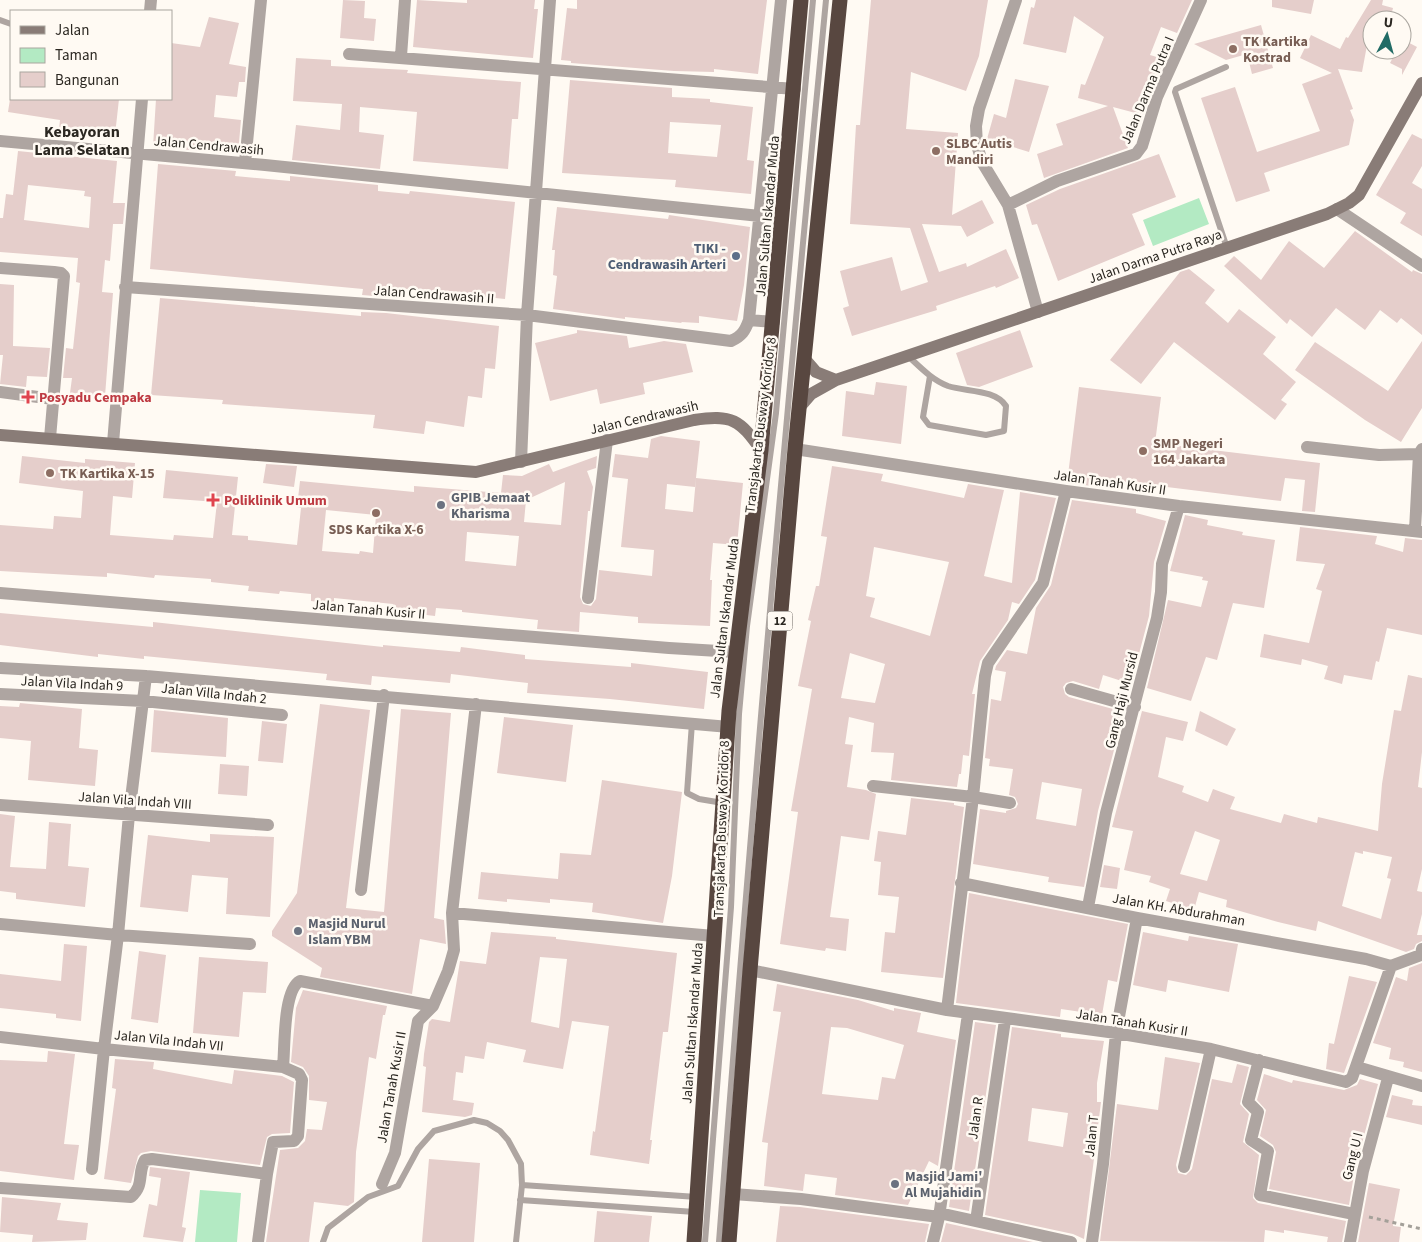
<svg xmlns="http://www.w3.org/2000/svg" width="1422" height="1242" font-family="'Source Sans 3',sans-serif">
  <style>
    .green { fill: #b3eac3 }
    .building { fill: #e5cecb; fill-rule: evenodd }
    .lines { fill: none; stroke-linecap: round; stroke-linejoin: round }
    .path { stroke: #a4a099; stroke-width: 3; stroke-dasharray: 4 4; stroke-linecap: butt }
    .lane { stroke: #aea5a1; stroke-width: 6 }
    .street { stroke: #aea5a1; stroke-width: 12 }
    .secondary { stroke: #897c77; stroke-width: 12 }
    .highway { stroke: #584740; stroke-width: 15 }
    .education-dot { fill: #8d6e63; stroke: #fffaf3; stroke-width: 2 }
    .service-dot { fill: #5c6f8a; stroke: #fffaf3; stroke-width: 2 }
    .health-dot { fill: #e0444e; stroke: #fffaf3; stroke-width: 2 }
    .worship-dot { fill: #6b7280; stroke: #fffaf3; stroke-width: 2 }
    .labels { text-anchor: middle; stroke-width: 5; stroke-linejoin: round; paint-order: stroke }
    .shield { fill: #fffaf3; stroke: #6b6660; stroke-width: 1 }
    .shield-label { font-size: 12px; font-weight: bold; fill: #2b2721 }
    .education-label { font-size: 14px; font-weight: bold; fill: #785e54; stroke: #fffaf3; text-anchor: start }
    .street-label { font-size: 14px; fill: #2b2721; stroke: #fffaf3 }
    .service-label { font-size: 14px; font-weight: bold; fill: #4e5e75; stroke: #fffaf3; text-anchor: end }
    .health-label { font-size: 14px; font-weight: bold; fill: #be3a42; stroke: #fffaf3; text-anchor: start }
    .worship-label { font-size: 14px; font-weight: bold; fill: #5b616d; stroke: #fffaf3; text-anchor: start }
    .quarter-label { font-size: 16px; font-weight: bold; fill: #2b2721; stroke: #fffaf3 }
  </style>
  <rect width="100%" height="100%" fill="#fffaf3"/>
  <path class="green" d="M1199 198 1209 224 1153 246 1143 220Z
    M200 1190 241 1193 237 1242H195Z"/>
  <path class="building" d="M343 0 365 1 364 18 376 19 374 41 340 38Z
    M417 0 467 3V0H535L534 9H538L533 58 413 47Z
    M577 0H767L758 74 714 69V72L674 71 571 63V61L561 60 567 8 577 9Z
    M871 0H988L979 56 966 91 911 72 906 129 958 133 952 215 982 200 994 223 967 237 961 226 922 224 939 272 966 263 967 267 1006 249 1019 278 996 288 995 286 936 306 937 310 852 336 843 308 849 306 840 271 892 257 901 291 928 282 910 228 850 224 856 125H860Z
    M1036 0H1192L1177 33 1161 27 1150 55 1164 59 1143 115 1113 107 1128 148 1044 178 1037 154 1063 145 1056 124 1108 106 1078 98 1081 84 1085 85 1104 37 1074 16 1066 53 1023 44 1031 7 1034 8Z
    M1272 0H1314L1311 14 1272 7Z
    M1371 0H1383L1382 5 1393 8 1390 20 1372 16V42L1368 40 1362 72 1338 69 1353 109 1350 110 1354 120 1349 145 1264 173 1270 191 1236 202 1201 98 1235 87 1257 152 1320 131 1302 84 1332 73 1300 58 1311 35 1340 49 1346 37 1348 38Z
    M209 17 239 23 229 64 246 67 245 82H239L237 97 216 95 214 117 241 120 238 154 153 147 156 99H171V43L200 47Z
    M1261 25 1273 68 1252 74 1247 54 1226 60 1194 44Z
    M1402 39 1417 47 1402 75V69L1390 63 1397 50H1402Z
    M296 58 331 60V66L408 70 407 73 521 82 518 119H512L508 169 413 161 417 112 360 107 359 132 384 135 380 169 292 160 296 125 340 130 342 104 293 101Z
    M1015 79 1049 86 1029 152 987 139 994 114 1006 118Z
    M570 80 672 88V97L710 99V102L753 107 747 160 754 161 751 194 675 187 676 180 562 173ZM670 122 721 125 717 157 668 153Z
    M10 99H119L115 135 59 129 60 120 8 112Z
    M1412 134 1422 139V166L1412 183 1422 189V236L1400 223 1406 213 1376 195Z
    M18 151 117 161 113 203H125L123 224H113L110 261 105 260 102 292 113 293 105 396 70 393 72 378H63L66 348 73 349 80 283 76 282 78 258 0 252V218H3L6 194 13 195ZM28 185 85 191 84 196 91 197 89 228 24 220Z
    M1159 154 1176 197 1132 214 1145 245 1058 281 1037 224 1032 225 1026 205 1060 189Z
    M158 164 236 171 235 176 290 181V176L378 185V191L409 194 410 191 515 202 505 299 388 287 387 297 362 295 363 289 150 269Z
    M557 207 668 219 669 215 750 227 744 285 737 321 699 316V323L681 322 682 323 625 317V319L553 309 557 276 553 275 555 250H552Z
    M1355 231 1412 272 1413 270 1422 274V335L1401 318 1397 323 1380 310 1365 330 1336 308 1312 337 1290 319 1287 324 1224 266 1234 256 1261 280 1289 241 1324 268Z
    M1189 269 1215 290 1205 303 1228 323 1239 309 1276 337 1263 354 1296 382 1281 400 1287 404 1275 420 1174 342 1141 384 1110 360 1180 272Z
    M0 284 14 285 13 346 50 348 47 377 27 376 26 387 0 384 3 355H0Z
    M160 298 361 316V312L386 313 499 326 495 369 485 368 482 398 468 396 464 427 426 421 424 434 373 428 375 415 222 404 223 400 151 395Z
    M577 330 627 336 629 348 664 341 686 344 693 372 643 383 645 394 600 404 597 389 550 401 535 343 577 333Z
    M1020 330 1033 367 979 387 967 385 956 353Z
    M1422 341V408L1401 442 1365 420 1295 370 1315 342 1388 391Z
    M876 382 907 386 901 444 842 436 846 391 874 395Z
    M1079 387 1161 397 1155 443 1320 463 1315 512 1302 511 1305 480 1285 478 1281 501 1094 478 1092 486 1067 483Z
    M661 436 700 441 695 487 667 484 665 509 693 512 696 478 743 483 737 545 713 543 710 580H712L710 626 638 623V617L580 612 579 632 537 629 538 620 462 612V610L436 608 435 616 392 611 393 604 334 598V604L311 601V594L280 591 279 594 248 591 249 586 211 582V579L155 575 154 578 107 573V577L0 571V525L53 529 54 516 81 518 83 491 19 483 22 456 85 463V459L135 463 132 498 113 496 110 535 173 540 174 535 213 538 217 502 163 498 166 470 238 477 232 535 248 536V540L297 545 301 508 297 507 300 481 414 492V486L501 493 503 475 522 476 549 464 553 472 597 456 596 468 587 471 593 487 590 511H588L580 597 583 604 591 606 596 599 599 570 652 576 654 550 621 547 628 479 612 477 615 454 648 458 651 439ZM565 482 561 525 524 522 526 500ZM326 510 376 515 373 553 360 551 359 554 322 551ZM467 532 519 536 516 566 465 561Z
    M266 464 297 466 294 487 263 483Z
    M832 466 883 474 881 481 964 498 968 484 1004 490 984 576 1012 583 1020 492 1056 498 1035 580 1019 604 1012 602 1008 620 980 661 972 694H975L969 756 963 755 961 774H959L957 787 891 780 894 753 871 752 874 723 849 717 845 744 853 745 847 787 866 790 876 794 869 840 841 836 830 917 849 919 846 951 826 948 825 951 780 944 798 812 791 811 812 689 798 686 811 621 808 620 816 586H819L827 537 821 536ZM874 547 949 562 930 636 870 617 875 598 866 596ZM850 653 885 664 875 703 841 698Z
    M1072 500 1136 509V513L1166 521 1154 562 1149 616 1131 684 1103 675 1099 689 1073 681 1066 683 1063 687 1065 694 1069 697 1124 712 1098 811 1084 887 1048 882 1049 877 973 864 980 809 1006 813V811L1016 808 1018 804 1015 797 1009 795 1013 769 989 766 990 759 985 758 991 699 1001 701 1006 672 995 670 996 666 1007 650 1027 654 1036 608 1051 585ZM1042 782 1082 789 1076 826 1036 819Z
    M1185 515 1208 520 1207 525 1243 532 1242 535 1275 540 1264 608 1233 603 1217 660 1206 657 1191 701 1147 688 1168 600 1201 607 1208 581 1202 580 1203 577 1170 571Z
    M1300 527 1377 536 1375 544 1403 552 1405 538 1422 540V635L1387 628 1379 662 1376 661 1372 680 1344 675 1342 684 1324 679 1328 666 1302 659 1301 665 1260 657 1264 634 1309 643 1322 591 1316 589 1325 564 1296 561Z
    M0 613 153 627V622L383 647V645L460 652 461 647 525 655V659L631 667V663L708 672 704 709 610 699 527 693 528 683 451 674 450 683 372 676 371 685 326 680 327 674 144 656V659L98 654V657L0 645Z
    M1408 675 1422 678V752L1418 787 1422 788V869L1417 891 1422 892V914L1417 935H1422V941L1416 944 1414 949 1406 952 1318 921 1316 931 1278 922 1226 907 1227 900 1199 892 1194 910 1166 901 1170 889 1149 882 1151 876 1124 870 1133 831 1112 827 1142 711 1188 722 1183 741 1166 737 1158 777 1184 786 1182 792 1208 802 1213 789 1235 797 1230 809 1281 823 1284 814 1317 823 1318 817 1378 831 1382 784 1394 710 1401 711ZM1195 831 1220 840 1207 881 1180 874ZM1363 851 1392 857 1387 878 1391 879 1381 919 1342 906 1355 852 1363 854Z
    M20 703 82 709 79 748 98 750 95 786 28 780 31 741 0 738V706L19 707Z
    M320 704 370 710 346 908 384 912 401 709 451 713 434 918 444 920 446 944 420 939 412 994 320 977 322 968 272 936V931L297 893Z
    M154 710 228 718 226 757 151 752Z
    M1200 711 1236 729 1227 746 1195 731Z
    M504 717 573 725 566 782 497 773Z
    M262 721 287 724 283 763 258 761Z
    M220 764 249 766 247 796 218 794Z
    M602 780 682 792 672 876 663 923 592 912 593 903 550 899V903L507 899V902L478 899 481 872 558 879 560 853 591 855Z
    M911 798 954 803V805L964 807 943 978 881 972 885 932 895 933 899 897 878 895 881 862 874 861 878 831 906 835Z
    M0 814 15 816 10 867 46 869 49 822 71 824 68 866 89 868 85 907 16 899V893L0 891Z
    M210 834 274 837 270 917 226 914 228 878 192 875 188 912 140 907 148 835 210 842Z
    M1104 865 1120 868 1117 889 1100 887Z
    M969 893 1128 924 1117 982 1108 980 1102 1015 1061 1009 1060 1017 956 1003Z
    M491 932 556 937V939L677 953 668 1032H663L650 1140H652L649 1164 590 1155 593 1131 595 1132 609 1026 572 1021 563 1069 523 1062 526 1050 487 1042 484 1059 465 1056 463 1073 456 1072 453 1100 474 1103 472 1115 465 1117 422 1112 426 1067 423 1066 424 1054 429 1022 432 1019 450 1022 460 961 486 964ZM540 957 567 959 559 1028 531 1022Z
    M1143 932 1188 941 1189 936 1238 944 1229 992 1168 980 1166 992 1133 985Z
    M64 944 87 946 81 1021 56 1018V1014L0 1008V974L61 981Z
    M139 951 166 955 158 1023 131 1019Z
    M199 957 268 962 266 993 243 992 239 1037 193 1033Z
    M1422 963V1072L1403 1067 1404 1062 1389 1059 1391 1048 1373 1043 1396 977 1407 981 1409 968Z
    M1349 976 1377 982 1344 1073 1326 1069 1329 1043 1334 1044Z
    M777 984 858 1000 894 1011V1008L921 1013 917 1032 956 1040 938 1166 929 1161 908 1205 835 1195 837 1178 805 1174 803 1191 764 1186 768 1143 762 1142 781 1012 773 1011ZM831 1027 847 1028 904 1045 895 1079 882 1077 878 1100 822 1094Z
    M303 990 387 1006 385 1015H383L376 1059 369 1057 356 1152 354 1202 348 1206 314 1202 309 1242H266L280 1150 298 1148 305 1141 307 1129 322 1130 327 1102 309 1100V1076L303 1067 291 1062 296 1008Z
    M975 1022 996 1025 969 1211 949 1207Z
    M1012 1027 1061 1034V1037L1104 1041 1097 1083V1102H1101L1084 1239 1073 1234 985 1215ZM1032 1108 1068 1113 1063 1147 1028 1141Z
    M48 1051 75 1054 64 1144 79 1145 74 1180 0 1171V1060L47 1062Z
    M1165 1057 1200 1063 1176 1165 1178 1173 1186 1175 1192 1169 1212 1079 1232 1083 1237 1064 1249 1067 1240 1104 1249 1114 1243 1142 1259 1155 1253 1198 1258 1203 1346 1221 1342 1242H1327L1328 1237 1284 1230V1233L1265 1230 1264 1242 1100 1241 1117 1104 1158 1110Z
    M115 1059 154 1062 153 1069 232 1084 234 1070 282 1076 294 1082 290 1133 272 1134 267 1137 260 1165 151 1151 141 1153 138 1156 131 1183 104 1179 116 1089 112 1088Z
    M1264 1074 1292 1083 1293 1080 1344 1090 1357 1085 1360 1079 1378 1084 1355 1169 1349 1205 1269 1189 1276 1152 1273 1145 1260 1136 1266 1110 1257 1100Z
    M1392 1095 1413 1100 1412 1105 1422 1106V1125L1386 1117Z
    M429 1159 480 1163 474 1242H422Z
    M150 1167 190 1172 182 1227 186 1228 183 1242 143 1237 149 1204 157 1206 161 1178 149 1176Z
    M1369 1183 1400 1189 1393 1226 1401 1227 1399 1242H1358Z
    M2 1197 61 1203 57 1220 88 1223 86 1240 32 1242 33 1235 0 1232Z
    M780 1206 800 1207 929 1224 925 1242H776Z
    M597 1211 652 1216 649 1242H594Z
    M946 1223 1033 1242H941Z"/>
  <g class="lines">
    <path class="path" d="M1369 1217 1422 1229"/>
    <path class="lane" d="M0 20 11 24
      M1226 67 1176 89 1175 92 1227 248
      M908 356C920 367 932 380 948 386 966 392 995 389 1006 406L1004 431 986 435 929 425 923 417 930 376
      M692 723 687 793 699 799 723 803
      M522 1185 697 1197
      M520 1200 695 1212
      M323 1242 328 1228 368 1197 398 1186 418 1149 434 1131 474 1120 487 1123 500 1131 508 1140 521 1164 522 1185 516 1242
      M705 1242 731 907 739 714 747 626 776 413 813 0
      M719 1242C750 828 786 414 826 0"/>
    <path class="street" d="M1016 0 979 109 976 126 977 145 982 162 1008 205 1038 312
      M150 11 151 0
      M349 54 795 89
      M401 56 405 0
      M0 141 265 165 760 216
      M245 163 261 0
      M1008 205 1057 181 1136 154 1142 146 1157 97 1201 0
      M1337 209 1422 266
      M0 268 54 272 61 273 64 276 50 438
      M125 287 527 315 731 341C742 336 745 331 749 320L781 0
      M749 320 774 322
      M0 392 53 399
      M113 443 142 99
      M1307 447 1379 455 1419 454
      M795 449 1066 491 1179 506 1422 532
      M521 462 527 315 550 0
      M1415 530 1419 454 1422 449
      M0 593 669 648 735 652
      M588 598 607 440
      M0 668 146 676 729 727
      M146 676 129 815 118 935 250 944
      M1071 689 1135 707
      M0 694 143 701 282 715
      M476 704 452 913 714 936
      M873 786 973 797 1010 803
      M0 805 268 825
      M961 883 1137 918 1366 959 1391 966
      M361 890 384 695
      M1088 907 1106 813 1157 618 1161 592 1162 564 1179 506
      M0 924 118 935 104 1049 283 1067
      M750 970 947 1010 1116 1033 1211 1049 1346 1082 1352 1078 1391 966 1421 955 1422 949
      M947 1010 973 797 985 676 988 663 1043 583 1066 491
      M0 1037 104 1049 92 1169
      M1259 1060 1248 1102 1258 1112 1251 1140 1268 1151 1260 1195 1354 1214
      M1357 1067 1422 1086
      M1184 1167 1211 1049
      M382 1184 395 1153 418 1021 433 1006 448 971 454 950 452 913
      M0 1188 131 1197C145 1185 137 1173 145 1160L152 1159 267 1174 273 1142 294 1141 298 1136 302 1080 299 1074 283 1067C285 1047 283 990 300 981L433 1006
      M733 1194 801 1199 939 1217
      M939 1213 1071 1242
      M976 1221 1005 1020
      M258 1242 267 1174
      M933 1242 939 1217 968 1014
      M1092 1242 1103 1164 1116 1033 1137 918
      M1350 1242 1363 1171 1388 1078"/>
    <path class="secondary" d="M803 357 816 372 836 380
      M798 409 811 394 836 380 1327 214 1349 203 1359 195 1422 83
      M0 435 476 472 694 420C732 414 740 420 761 450"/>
    <path class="highway" d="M694 1242 729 711 761 450 801 0
      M729 1242 750 970 795 449 840 0"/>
  </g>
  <g class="education-dot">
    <circle cx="1233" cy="49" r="5"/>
    <circle cx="936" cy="151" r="5"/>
    <circle cx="1143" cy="451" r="5"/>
    <circle cx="50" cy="473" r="5"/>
    <circle cx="376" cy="513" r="5"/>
  </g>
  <circle class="service-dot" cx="736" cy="256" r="5"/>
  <g class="health-dot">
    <path d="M25.5 389.5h5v5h5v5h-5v5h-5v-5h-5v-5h5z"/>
    <path d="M210.5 492.5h5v5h5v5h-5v5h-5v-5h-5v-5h5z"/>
  </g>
  <g class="worship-dot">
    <circle cx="441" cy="505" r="5"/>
    <circle cx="298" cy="931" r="5"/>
    <circle cx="895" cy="1184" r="5"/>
  </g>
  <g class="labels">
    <rect class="shield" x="767.5" y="611.5" width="25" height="19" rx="4"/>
    <g class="shield-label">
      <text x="780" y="625">12</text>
    </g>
    <g class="education-label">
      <text x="1243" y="46">TK Kartika<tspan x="1243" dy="16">Kostrad</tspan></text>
      <text x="946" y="148">SLBC Autis<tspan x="946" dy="16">Mandiri</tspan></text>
      <text x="1153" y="448">SMP Negeri<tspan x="1153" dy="16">164 Jakarta</tspan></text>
      <text x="60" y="478">TK Kartika X-15</text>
      <text x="376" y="534" text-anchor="middle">SDS Kartika X-6</text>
    </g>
    <g class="street-label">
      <text transform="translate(1147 90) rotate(-67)" y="5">Jalan Darma Putra I</text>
      <text transform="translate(209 145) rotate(5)" y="5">Jalan Cendrawasih</text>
      <text transform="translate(767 216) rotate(-85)" y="5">Jalan Sultan Iskandar Muda</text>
      <text transform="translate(1155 256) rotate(-19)" y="5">Jalan Darma Putra Raya</text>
      <text transform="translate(434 294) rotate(4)" y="5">Jalan Cendrawasih II</text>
      <text transform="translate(644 417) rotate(-13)" y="5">Jalan Cendrawasih</text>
      <text transform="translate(760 425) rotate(-83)" y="5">Transjakarta Busway Koridor 8</text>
      <text transform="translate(1110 482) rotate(8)" y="5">Jalan Tanah Kusir II</text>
      <text transform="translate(369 609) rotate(5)" y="5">Jalan Tanah Kusir II</text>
      <text transform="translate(724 618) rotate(-83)" y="5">Jalan Sultan Iskandar Muda</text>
      <text transform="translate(72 683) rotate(3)" y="5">Jalan Vila Indah 9</text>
      <text transform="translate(214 693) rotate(6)" y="5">Jalan Villa Indah 2</text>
      <text transform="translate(1121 700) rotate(-76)" y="5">Gang Haji Mursid</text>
      <text transform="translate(135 800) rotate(4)" y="5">Jalan Vila Indah VIII</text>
      <text transform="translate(721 829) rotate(-88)" y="5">Transjakarta Busway Koridor 8</text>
      <text transform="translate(1179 909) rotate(10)" y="5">Jalan KH. Abdurahman</text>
      <text transform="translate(1132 1022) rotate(9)" y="5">Jalan Tanah Kusir II</text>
      <text transform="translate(692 1023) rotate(-86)" y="5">Jalan Sultan Iskandar Muda</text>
      <text transform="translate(169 1040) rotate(6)" y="5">Jalan Vila Indah VII</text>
      <text transform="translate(391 1087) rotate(-80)" y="5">Jalan Tanah Kusir II</text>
      <text transform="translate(975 1118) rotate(-82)" y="5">Jalan R</text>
      <text transform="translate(1091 1136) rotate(-84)" y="5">Jalan T</text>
      <text transform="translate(1352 1156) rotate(-76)" y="5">Gang U I</text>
    </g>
    <g class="service-label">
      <text x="726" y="253">TIKI -<tspan x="726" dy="16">Cendrawasih Arteri</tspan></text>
    </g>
    <g class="health-label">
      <text x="39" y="402">Posyadu Cempaka</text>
      <text x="224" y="505">Poliklinik Umum</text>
    </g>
    <g class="worship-label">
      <text x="451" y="502">GPIB Jemaat<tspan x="451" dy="16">Kharisma</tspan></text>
      <text x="308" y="928">Masjid Nurul<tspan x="308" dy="16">Islam YBM</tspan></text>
      <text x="905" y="1181">Masjid Jami'<tspan x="905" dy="16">Al Mujahidin</tspan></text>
    </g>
    <g class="quarter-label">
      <text x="82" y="137">Kebayoran<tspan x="82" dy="18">Lama Selatan</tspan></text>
    </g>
  </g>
  <rect x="10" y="10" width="162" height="90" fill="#fffaf3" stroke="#aaa69f"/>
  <rect x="20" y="26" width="25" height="8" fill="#897c77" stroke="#aaa69f"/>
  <text x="55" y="35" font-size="15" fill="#2b2721">Jalan</text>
  <rect x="20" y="48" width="25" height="15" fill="#b3eac3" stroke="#aaa69f"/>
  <text x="55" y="60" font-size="15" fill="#2b2721">Taman</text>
  <rect x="20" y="72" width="25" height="15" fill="#e5cecb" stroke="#aaa69f"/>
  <text x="55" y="85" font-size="15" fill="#2b2721">Bangunan</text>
  <g transform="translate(1387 35) rotate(6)"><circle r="24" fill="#fffaf3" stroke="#aaa69f"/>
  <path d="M0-4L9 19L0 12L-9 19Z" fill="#226c66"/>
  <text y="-8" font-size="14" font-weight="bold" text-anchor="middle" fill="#2b2721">U</text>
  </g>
</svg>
